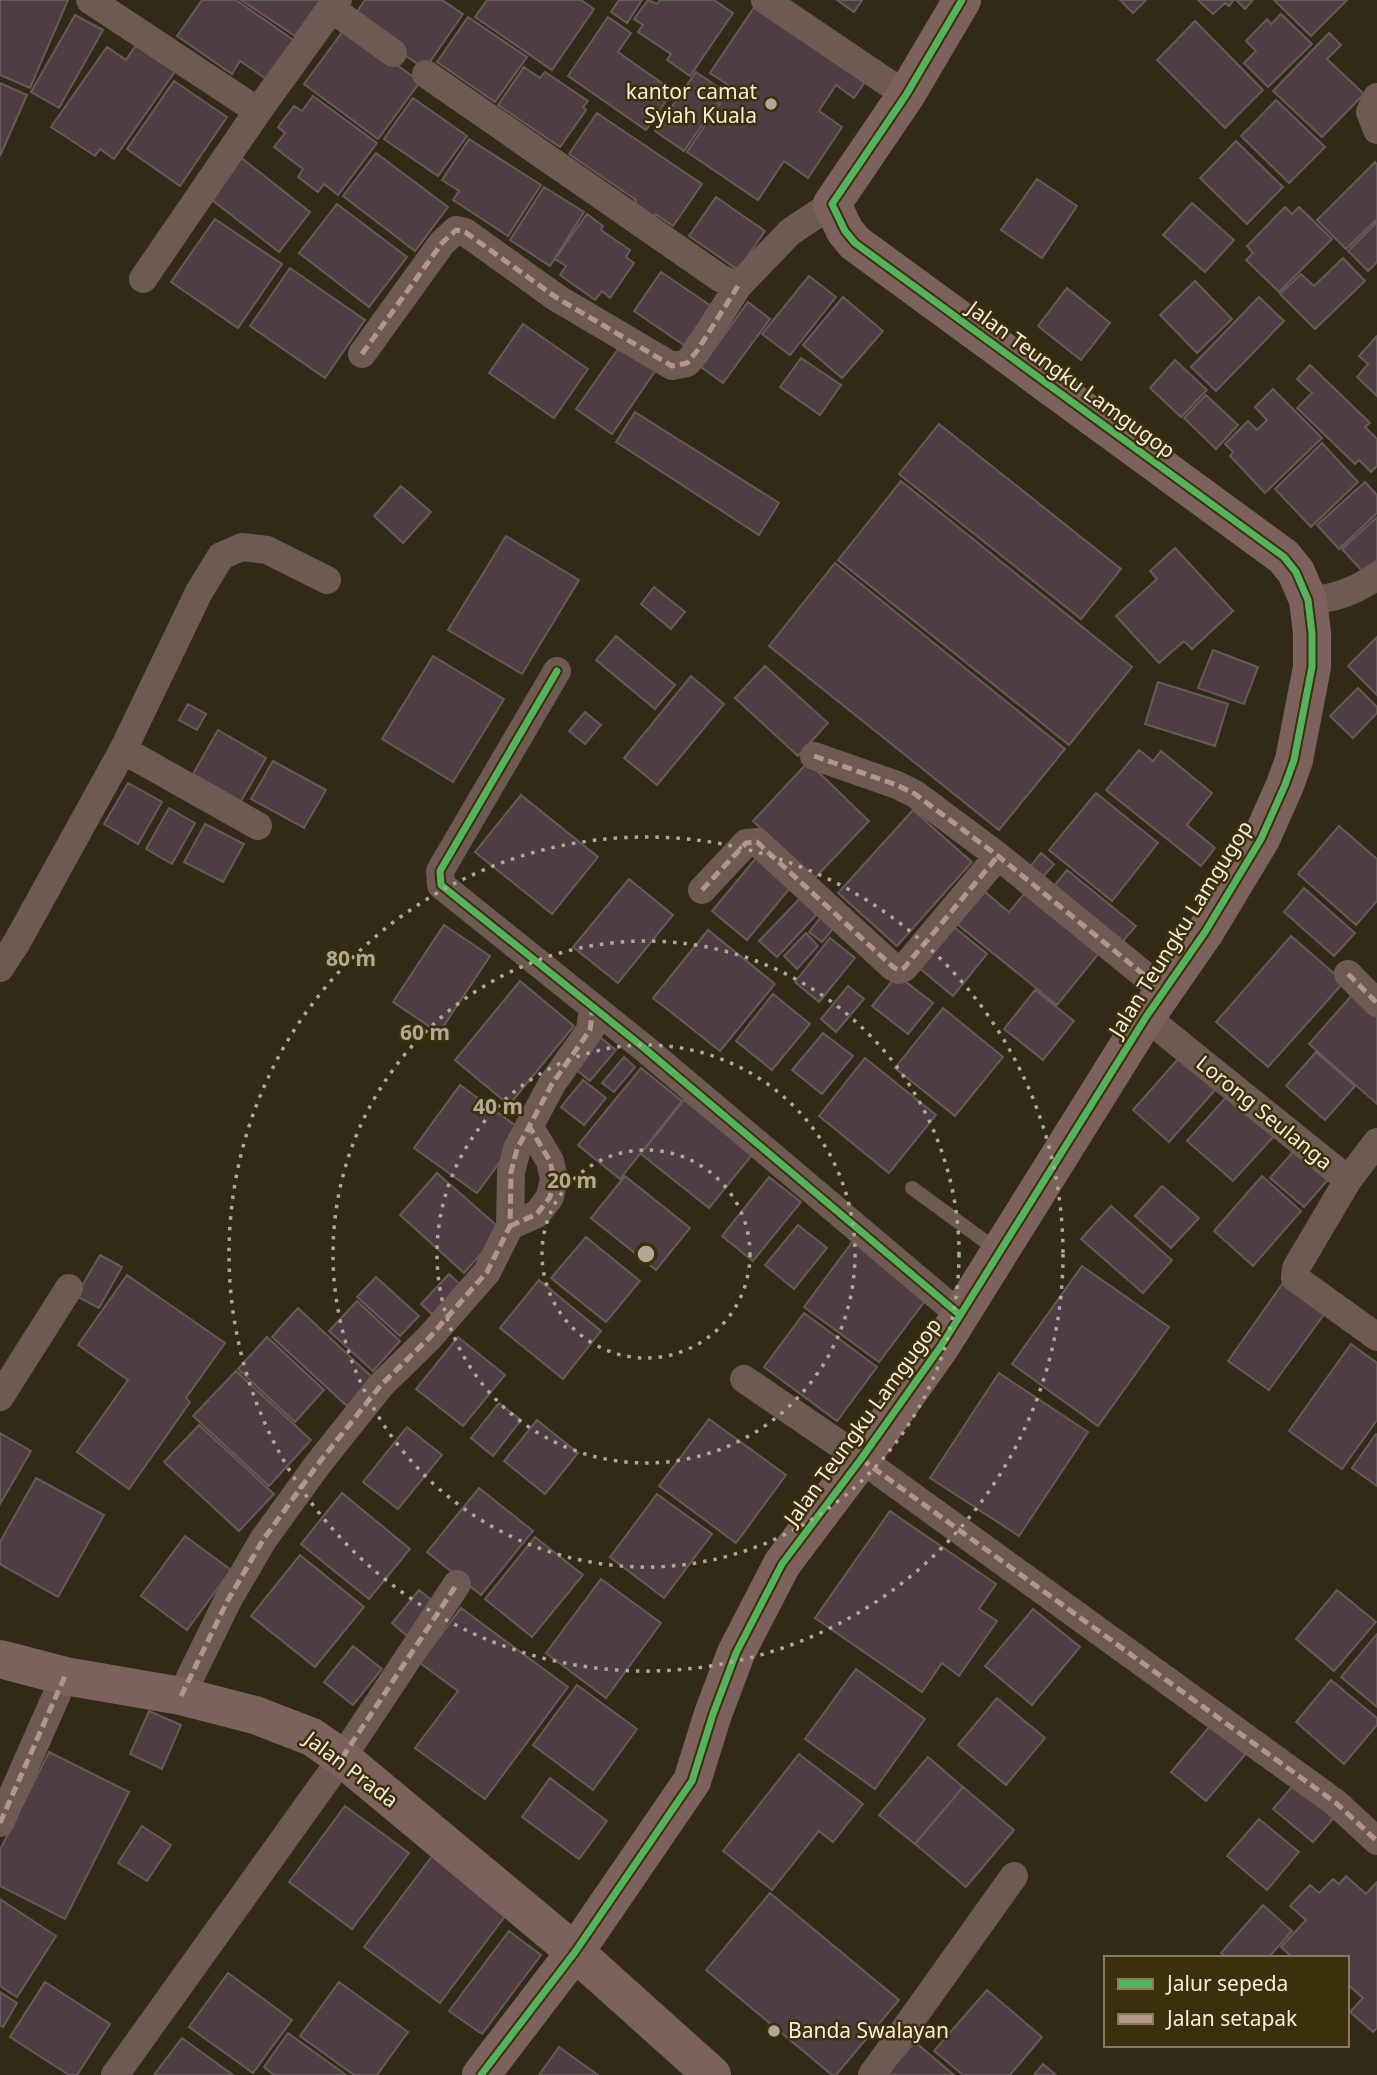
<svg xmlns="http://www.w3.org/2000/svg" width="1377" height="2075" font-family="'Noto Sans',sans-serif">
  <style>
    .building { fill: #503d44; stroke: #645b58; stroke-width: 2 }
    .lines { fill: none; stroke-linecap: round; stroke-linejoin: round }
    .lane { stroke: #6f5a53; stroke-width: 14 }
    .street { stroke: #6f5a53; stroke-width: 28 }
    .secondary { stroke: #7c615c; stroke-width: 38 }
    .quiet { stroke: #b2968c; stroke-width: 5; stroke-dasharray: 10 5; stroke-linecap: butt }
    .cycleway-casing { stroke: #3c2f0c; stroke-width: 11 }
    .cycleway { stroke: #56b35d; stroke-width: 7 }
    .ring { fill: none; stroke: #b1a996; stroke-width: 3.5; stroke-dasharray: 3.5 7 }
    .poi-dot { fill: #b1a996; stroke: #3c2f0c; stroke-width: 2.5 }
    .labels { text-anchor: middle; stroke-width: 5; stroke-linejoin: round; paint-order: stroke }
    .poi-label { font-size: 21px; fill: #f6eedb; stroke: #3c2f0c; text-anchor: end }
    .street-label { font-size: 21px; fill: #f6eedb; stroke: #3c2f0c }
    .centre { fill: #b1a996; stroke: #3c2f0c; stroke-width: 3.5 }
    .ring-label { font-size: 21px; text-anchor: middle; font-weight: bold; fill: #b1a996; stroke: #3c2f0c; stroke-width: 5; stroke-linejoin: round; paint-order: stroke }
  </style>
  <rect width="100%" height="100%" fill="#312a17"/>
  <path class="building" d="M0 0H68L30 88 0 75Z
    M202 0H236L295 41 268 80 240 61 232 74 177 36Z
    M241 0H320L295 36Z
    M365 0H442L463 14 425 69 352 19Z
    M487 0H581L594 9 552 70 475 17Z
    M619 0H642L627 23 611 12Z
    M648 0 657 4 660 0H714L733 13 690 76 667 60 671 54 638 32 643 25 634 19Z
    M759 0 865 82 854 98 836 85 819 111 842 127 808 178 784 161 758 200 687 152 731 87 710 73Z
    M837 0H862L854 12Z
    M1120 0H1146L1133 13Z
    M1198 0H1234L1229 6 1225 3 1213 14Z
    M1236 0H1253L1245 9Z
    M1274 0H1347L1311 36Z
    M1281 14 1312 44 1268 87 1244 63 1256 51 1246 41 1267 19 1271 24Z
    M75 15 103 30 59 108 31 92Z
    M468 17 527 57 495 102 437 62Z
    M608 17 631 33 618 52 673 91 646 130 568 76Z
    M1195 21 1263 90 1225 128 1157 60Z
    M346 27 420 82 378 139 304 84Z
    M1329 33 1341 45 1327 59 1364 94 1322 137 1273 91Z
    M142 36 181 63 114 159 100 149 95 156 51 127 107 47 126 60Z
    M524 67 540 78 545 72 588 101 583 107 586 110 560 147 498 105Z
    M696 72 725 92 684 151 655 131Z
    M174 81 227 117 180 186 127 149Z
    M0 83 27 95 0 156Z
    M313 96 377 143 338 195 324 184 318 192 298 177 303 169 274 147 285 133 278 127 294 106 302 111Z
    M413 98 467 136 438 176 384 139Z
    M1276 100 1325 147 1289 183 1241 136Z
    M597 113 702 184 673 226 655 214 649 223 630 210 636 200 569 154Z
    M469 139 541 185 508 236 453 200 459 191 442 180Z
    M1236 141 1283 187 1247 224 1200 178Z
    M376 153 448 207 415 251 343 196Z
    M239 156 310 212 279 252 207 196Z
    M1375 162 1377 165V219L1346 249 1317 220Z
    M1037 179 1077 206 1042 258 1001 230Z
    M544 187 584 212 550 266 510 240Z
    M716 197 765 231 738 270 689 236Z
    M1192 203 1234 240 1205 272 1163 235Z
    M337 204 407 257 369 307 299 253Z
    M1285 207 1292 214 1299 207 1332 239 1279 292 1246 260 1253 253 1247 246Z
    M587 214 603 226 601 230 630 250 626 257 634 263 610 298 602 291 595 300 560 275 566 266 555 259Z
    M215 219 282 264 238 328 171 282Z
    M1377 222V262L1368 271 1348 251Z
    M1343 258 1365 281 1315 329 1280 294 1301 274 1314 286Z
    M290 268 365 320 325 378 250 326Z
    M661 272 711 306 684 345 634 311Z
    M809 276 836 297 790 355 762 334Z
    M1195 281 1232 319 1197 353 1160 315Z
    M1067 288 1110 323 1081 360 1038 326Z
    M843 297 883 331 842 378 803 345Z
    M1259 297 1284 321 1216 391 1191 367Z
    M748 302 770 319 723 383 701 367Z
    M523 324 588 369 554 418 489 373Z
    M1377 336V396L1357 377 1368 364 1359 356Z
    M625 339 660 364 612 434 576 409Z
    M801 358 841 385 820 415 780 387Z
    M1175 360 1207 390 1181 417 1150 388Z
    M1310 365 1370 423 1365 427 1377 439V466L1371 472 1359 460 1355 464 1297 408 1312 393 1297 379Z
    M1273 389 1322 438 1265 493 1230 456 1233 452 1225 444 1248 421 1257 430 1267 420 1255 407Z
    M1206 395 1238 425 1216 449 1184 418Z
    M635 412 779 503 759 535 616 442Z
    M939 424 1121 569 1081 619 899 474Z
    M1322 443 1358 482 1311 527 1275 489Z
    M901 481 1132 667 1069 745 838 560Z
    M1365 482 1377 495V513L1339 549 1317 525Z
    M401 486 431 512 403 543 374 516Z
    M1377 517V560L1364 573 1342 549Z
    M506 536 579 580 522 674 448 630Z
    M1175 548 1233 611 1192 649 1184 641 1159 663 1116 616 1157 579 1150 571Z
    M835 563 1065 749 999 830 769 646Z
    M654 587 685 612 671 629 641 604Z
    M616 636 675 685 655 709 596 660Z
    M1377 637V695L1348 666Z
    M1213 650 1258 667 1244 704 1198 688Z
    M433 656 504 699 453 782 382 739Z
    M765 666 828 723 798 756 735 698Z
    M691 676 724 704 657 785 624 758Z
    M1158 682 1228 704 1215 746 1145 724Z
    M1358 688 1377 707V713L1353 738 1330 716Z
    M188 704 206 714 197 730 179 720Z
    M585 712 601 725 585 744 569 731Z
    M218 730 266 758 241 801 193 774Z
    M1139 750 1153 761 1161 751 1212 793 1187 825 1215 848 1201 866 1106 790Z
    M273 761 326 790 304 828 251 799Z
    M808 762 869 821 814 879 753 821Z
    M128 783 162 802 138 844 104 824Z
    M1096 793 1158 843 1112 901 1049 850Z
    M521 795 598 857 552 914 475 852Z
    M169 808 195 823 172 864 146 849Z
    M913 810 972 862 897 946 838 893Z
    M205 824 244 844 223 882 184 862Z
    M1339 826 1377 859V901L1356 925 1298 874Z
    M761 852 796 881 747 940 712 911Z
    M1041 853 1054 864 1043 877 1030 867Z
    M1067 870 1136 926 1122 942 1053 887Z
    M629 879 673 915 618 983 573 947Z
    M1030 887 1104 947 1057 1005 957 924 984 891 1009 912Z
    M1304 888 1355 933 1334 956 1284 912Z
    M805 893 822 909 777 957 759 941Z
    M825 912 838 923 822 942 809 932Z
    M948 922 987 954 953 996 913 963Z
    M444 925 490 956 439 1033 393 1002Z
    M708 930 775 984 720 1051 653 998Z
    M806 933 818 946 797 969 784 956Z
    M1291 936 1344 982 1268 1067 1216 1022Z
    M830 938 855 958 819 1002 795 982Z
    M897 975 933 1003 908 1034 872 1006Z
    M520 981 574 1026 509 1105 455 1060Z
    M848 986 864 999 836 1032 821 1019Z
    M1035 990 1074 1021 1043 1060 1004 1029Z
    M773 994 810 1024 772 1070 736 1041Z
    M1353 994 1377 1015V1104L1309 1044Z
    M943 1008 1003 1057 955 1116 895 1068Z
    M823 1033 853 1056 822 1094 792 1070Z
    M597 1035 616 1050 590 1081 572 1066Z
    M1316 1052 1355 1086 1325 1120 1286 1086Z
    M624 1057 635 1067 614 1092 602 1083Z
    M865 1058 936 1115 889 1173 819 1116Z
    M1179 1058 1215 1090 1169 1142 1133 1110Z
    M641 1068 682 1101 620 1179 578 1145Z
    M583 1080 606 1098 584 1125 561 1107Z
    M460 1085 523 1131 477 1193 414 1148Z
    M1229 1094 1276 1134 1233 1181 1187 1141Z
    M684 1100 752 1155 709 1208 641 1154Z
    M1300 1144 1333 1174 1304 1207 1270 1178Z
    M437 1173 502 1230 464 1273 400 1215Z
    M625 1176 690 1228 656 1270 591 1218Z
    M1262 1176 1301 1211 1253 1266 1214 1231Z
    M769 1177 801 1202 753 1261 722 1236Z
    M1162 1186 1199 1218 1171 1248 1135 1216Z
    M1111 1206 1172 1260 1143 1293 1081 1239Z
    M798 1225 827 1248 794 1289 765 1265Z
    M586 1237 640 1281 606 1322 551 1278Z
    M853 1241 928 1297 879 1362 804 1307Z
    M100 1255 122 1267 99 1308 76 1296Z
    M1082 1266 1169 1327 1098 1426 1012 1364Z
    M449 1274 465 1289 437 1319 421 1304Z
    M127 1275 225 1343 186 1398 190 1402 129 1489 77 1452 128 1380 78 1345Z
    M376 1277 419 1316 400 1336 357 1297Z
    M539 1280 601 1331 563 1379 500 1328Z
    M1283 1283 1325 1313 1269 1390 1228 1361Z
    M357 1301 400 1341 373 1371 329 1331Z
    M298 1308 373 1378 347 1406 272 1337Z
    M804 1313 877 1367 837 1421 764 1367Z
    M267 1337 324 1390 295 1422 238 1369Z
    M458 1337 505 1375 463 1426 416 1389Z
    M1351 1344 1377 1363V1420L1342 1469 1289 1431Z
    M236 1371 311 1440 269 1486 193 1416Z
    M999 1373 1088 1432 1019 1536 930 1478Z
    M499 1403 521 1420 493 1456 471 1438Z
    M709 1419 786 1475 736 1543 659 1486Z
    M537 1420 578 1453 545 1494 504 1461Z
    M199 1425 274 1494 239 1531 164 1462Z
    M407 1427 442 1455 398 1509 363 1482Z
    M0 1433 31 1451 0 1504Z
    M1376 1434 1377 1435V1486L1352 1468Z
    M36 1478 104 1515 58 1597 0 1564V1542Z
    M479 1488 533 1531 481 1595 427 1552Z
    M342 1493 410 1549 369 1599 301 1544Z
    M657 1494 712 1534 664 1598 610 1557Z
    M890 1511 996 1584 979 1609 997 1621 959 1676 942 1663 922 1692 815 1618Z
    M185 1536 231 1570 187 1630 141 1596Z
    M535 1537 583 1575 532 1637 485 1599Z
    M300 1555 364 1607 315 1667 251 1616Z
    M601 1579 661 1623 606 1698 546 1653Z
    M419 1590 440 1607 412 1640 392 1623Z
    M1337 1590 1376 1622 1334 1671 1296 1639Z
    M461 1608 568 1687 485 1799 415 1748 458 1691 420 1663Z
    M1033 1609 1080 1647 1032 1705 985 1666Z
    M1377 1634V1707L1341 1677Z
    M353 1646 382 1669 353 1705 324 1682Z
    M856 1669 925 1719 875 1789 805 1739Z
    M1331 1680 1377 1718V1725L1344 1764 1296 1722Z
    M577 1685 637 1729 593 1790 533 1745Z
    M997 1698 1045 1738 1006 1785 958 1745Z
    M149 1711 181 1725 162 1769 130 1754Z
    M1215 1720 1250 1749 1206 1801 1171 1772Z
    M49 1752 129 1792 65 1919 0 1886V1850Z
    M799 1754 863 1804 833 1842 819 1831 772 1890 723 1851Z
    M928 1757 963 1787 915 1844 879 1815Z
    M550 1778 607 1821 579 1859 522 1817Z
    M1297 1781 1337 1814 1313 1842 1273 1809Z
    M963 1787 1014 1830 966 1887 915 1844Z
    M345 1806 409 1853 352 1929 289 1882Z
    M1259 1819 1299 1852 1267 1890 1227 1856Z
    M142 1826 171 1845 147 1881 118 1863Z
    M436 1851 512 1907 440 2003 364 1947Z
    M1346 1876 1366 1894 1377 1882V2028L1373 2032 1350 2012 1363 1998 1347 1984V1958H1293L1281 1947 1306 1920 1290 1906 1310 1885 1319 1893 1333 1879 1339 1884Z
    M770 1893 899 2000 836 2075H832L706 1970Z
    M0 1899 56 1936 17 1997 0 1986Z
    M1263 1905 1292 1931 1268 1958H1227L1221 1953Z
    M509 1931 541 1955 482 2034 449 2011Z
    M228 1973 292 2020 253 2073 189 2027Z
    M45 1982 110 2024 77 2075H69L10 2037Z
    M339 1982 408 2032 377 2075H354L300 2036Z
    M987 1990 1042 2037 1010 2075H963L934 2051Z
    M0 1992 17 2003 3 2027 0 2025Z
    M288 2033 346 2075H274L264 2067Z
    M182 2038 233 2075H154Z
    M915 2042 954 2075H886Z
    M559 2047 598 2075H539Z
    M1043 2064 1056 2075H1034Z"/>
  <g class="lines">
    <path class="lane" d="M912 1188 997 1250"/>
    <path class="street" d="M90 0 258 111 338 0
      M765 0 906 95
      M332 9 393 53
      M426 74 720 278 738 286 790 232 832 204
      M1377 97 1370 112 1377 130
      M143 279 258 111
      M362 354 442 243 456 230 465 232 557 298 672 366 687 363 697 351 738 286
      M1308 600C1335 599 1355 591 1377 576
      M557 671 440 871 441 885 644 1048 960 1315
      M123 750 258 826
      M814 756 897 785 915 794 998 856 1164 991
      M702 890 746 843 757 842 893 967 899 970 904 968 998 856
      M0 968 17 942 123 750 199 592 221 556 242 547 267 550 327 580
      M1348 974 1377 1003
      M1146 1017 1348 1180 1296 1268 1295 1278 1377 1337
      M1348 1180 1377 1142
      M510 1226 537 1214 550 1197 554 1179 550 1161 529 1126
      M744 1379 861 1459 1336 1803 1377 1841
      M0 1397 69 1288
      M181 1696 228 1600 263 1540 318 1464 381 1385 429 1338 487 1272 510 1226 511 1172 517 1149 552 1084 590 1030 593 1007
      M0 1823 65 1676
      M115 2075 342 1758 457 1584
      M872 2075 1014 1876"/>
    <path class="secondary" d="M0 1659 65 1676 181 1696 255 1715 312 1737 342 1758 575 1952 712 2075
      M481 2075 575 1952 692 1781 713 1714 736 1653 782 1564 861 1459 941 1346 1146 1017 1205 932 1261 839 1285 785 1294 760 1312 667V633L1308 600 1296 572 1284 557 855 243 845 231 832 204 906 95 962 0"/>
    <path class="quiet" d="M362 354 442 243 456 230 465 232 557 298 672 366 687 363 697 351 738 286
      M814 756 897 785 915 794 998 856 1164 991
      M702 890 746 843 757 842 893 967 899 970 904 968 998 856
      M1348 974 1377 1003
      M510 1226 537 1214 550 1197 554 1179 550 1161 529 1126
      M861 1459 1336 1803 1377 1841
      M181 1696 228 1600 263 1540 318 1464 381 1385 429 1338 487 1272 510 1226 511 1172 517 1149 552 1084 590 1030 593 1007
      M342 1758 457 1584
      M0 1823 65 1676"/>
    <g class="cycleway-casing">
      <path id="cycleway" d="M557 671 440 871 441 885 644 1048 960 1315
        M481 2075 575 1952 692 1781 713 1714 736 1653 782 1564 861 1459 941 1346 1146 1017 1205 932 1261 839 1285 785 1294 760 1312 667V633L1308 600 1296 572 1284 557 855 243 845 231 832 204 906 95 962 0"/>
    </g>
    <use href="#cycleway" class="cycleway"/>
  </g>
  <g class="ring">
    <circle cx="646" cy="1254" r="104"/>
    <circle cx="646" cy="1254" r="209"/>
    <circle cx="646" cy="1254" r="313"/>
    <circle cx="646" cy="1254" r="417"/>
  </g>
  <g class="poi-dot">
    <circle cx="771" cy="104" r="7"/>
    <circle cx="774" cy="2031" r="7"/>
  </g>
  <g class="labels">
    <g class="poi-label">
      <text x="757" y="99">kantor camat<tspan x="757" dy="24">Syiah Kuala</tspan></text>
      <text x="788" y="2038" text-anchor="start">Banda Swalayan</text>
    </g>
    <g class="street-label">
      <text transform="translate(1071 380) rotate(36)" y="7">Jalan Teungku Lamgugop</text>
      <text transform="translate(1181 929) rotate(-58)" y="7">Jalan Teungku Lamgugop</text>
      <text transform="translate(1264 1113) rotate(39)" y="7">Lorong Seulanga</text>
      <text transform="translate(863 1422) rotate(-54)" y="7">Jalan Teungku Lamgugop</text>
      <text transform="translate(351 1770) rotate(37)" y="7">Jalan Prada</text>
    </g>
  </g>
  <circle cx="646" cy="1254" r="10" class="centre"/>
  <g class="ring-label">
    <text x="351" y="966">80 m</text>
    <text x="425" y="1040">60 m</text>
    <text x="498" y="1114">40 m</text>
    <text x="572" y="1188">20 m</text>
  </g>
  <rect x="1104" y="1956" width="245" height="91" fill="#3c2f0c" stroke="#867b5f" stroke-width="2"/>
  <rect x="1118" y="1979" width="35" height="10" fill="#56b35d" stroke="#867b5f" stroke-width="2"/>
  <text x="1167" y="1991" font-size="21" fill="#f6eedb">Jalur sepeda</text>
  <rect x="1118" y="2014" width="35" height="10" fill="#b2968c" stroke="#867b5f" stroke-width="2"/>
  <text x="1167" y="2026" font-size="21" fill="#f6eedb">Jalan setapak</text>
</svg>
